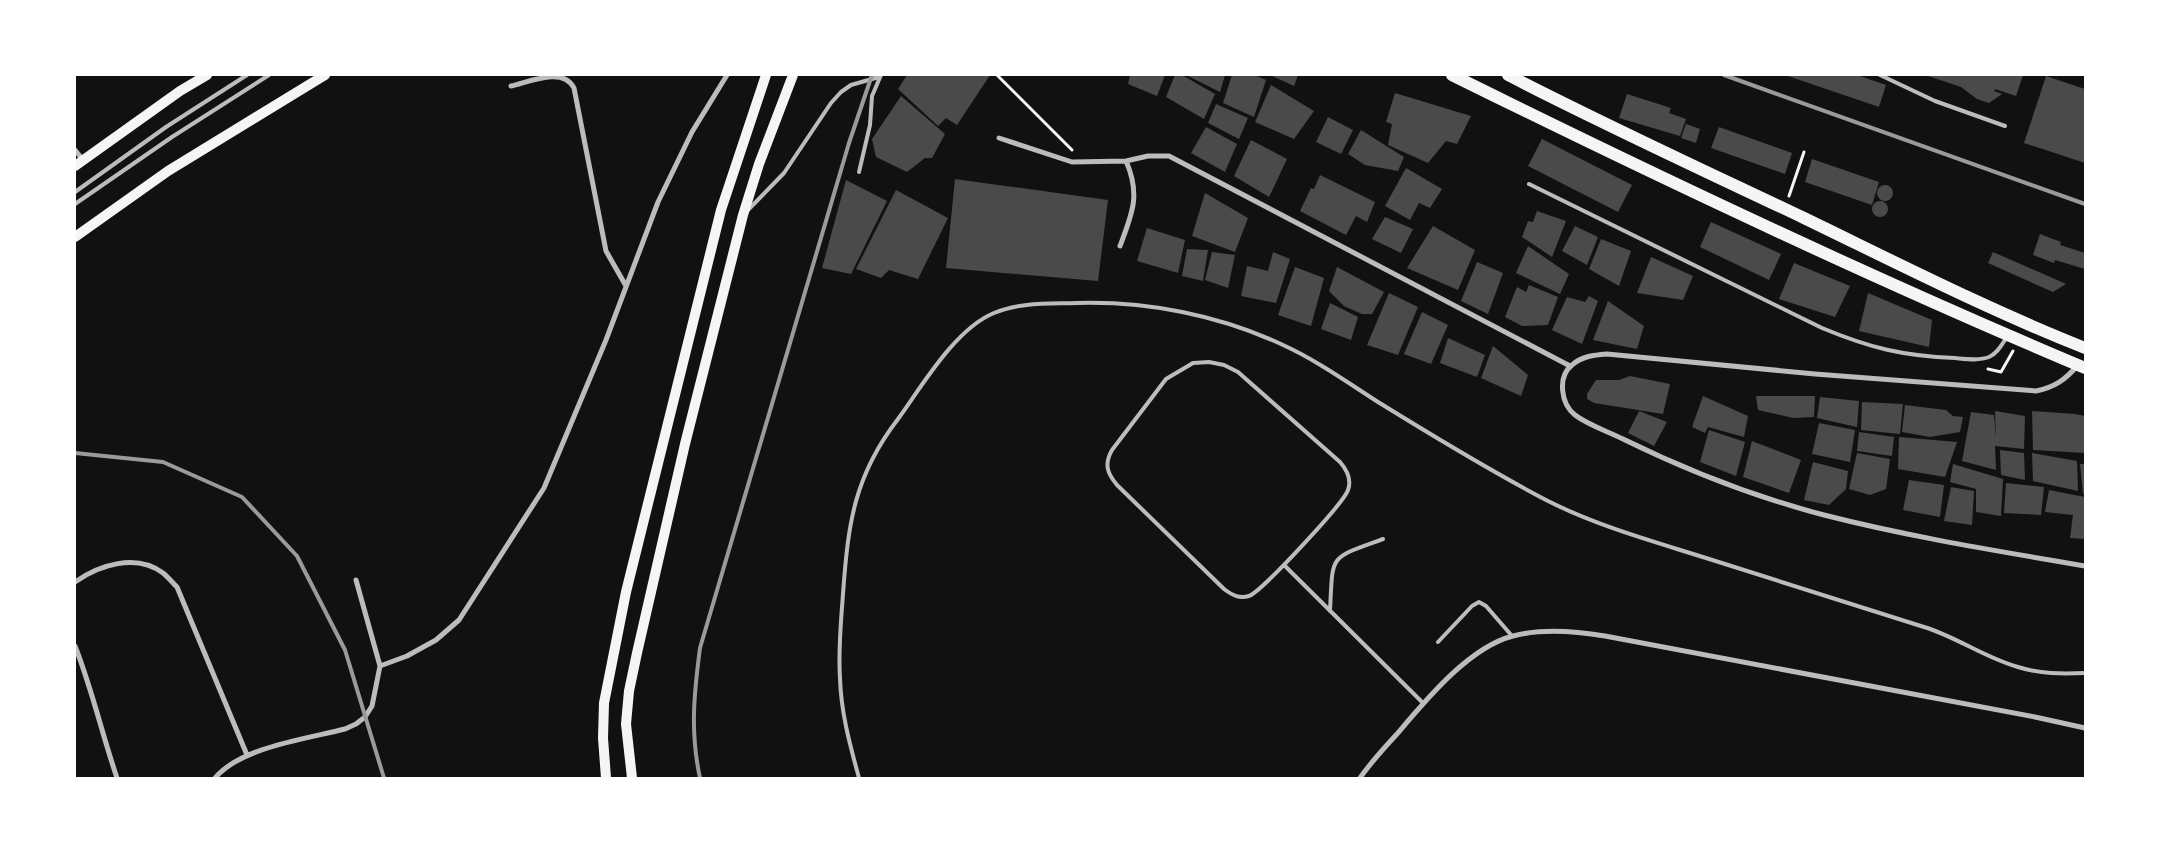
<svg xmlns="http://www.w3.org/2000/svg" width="2160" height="853" font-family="Arial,sans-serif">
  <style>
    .building { fill: #4a4a4a }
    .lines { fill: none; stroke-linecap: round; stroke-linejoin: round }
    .path { stroke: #f5f5f5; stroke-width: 3 }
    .service { stroke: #bcbcbc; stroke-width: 4 }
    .minor { stroke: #bcbcbc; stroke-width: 5 }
    .secondary { stroke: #f5f5f5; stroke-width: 10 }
    .primary { stroke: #f5f5f5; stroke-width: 12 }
    .rail { stroke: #9a9a9a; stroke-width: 4 }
  </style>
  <rect width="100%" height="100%" fill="#111"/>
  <path class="building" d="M907 75H990L957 125 946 118 938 126 898 89Z
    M1130 75H1165L1157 96 1128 84Z
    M1175 75H1182L1215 94 1204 119 1166 97Z
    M1186 75H1225L1220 92Z
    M1232 75H1254L1266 80 1254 117 1223 103Z
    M1270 75H1298L1294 86Z
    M1785 75H1857L1886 85 1879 107Z
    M1925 75H2023L2016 96 1995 89 1994 91 2002 94 1989 103 1977 99 1961 87Z
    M2046 76 2085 89V163L2024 143Z
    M1271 85 1314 111 1294 139 1255 122Z
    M1395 93 1471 116 1457 144 1446 141 1428 163 1388 145 1392 124 1386 122Z
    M1627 94 1671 108 1669 113 1686 119 1680 136 1619 118Z
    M901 96 945 134 932 158H925L907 172 876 157 872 139Z
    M1216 104 1248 118 1239 139 1208 123Z
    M1328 117 1353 130 1341 154 1316 142Z
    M1686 124 1700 129 1696 143 1681 138Z
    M1206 127 1237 144 1225 172 1191 153Z
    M1719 127 1792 153 1785 174 1711 148Z
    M1361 130 1404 157 1398 171 1365 165 1348 154Z
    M1542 139 1632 185 1618 212 1528 166Z
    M1251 140 1287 159 1269 197 1234 176Z
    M1812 159 1879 182 1872 205 1805 182Z
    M1406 168 1442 189 1430 208 1419 203 1410 220 1385 206Z
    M1320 175 1375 202 1367 222 1356 216 1346 235 1300 211 1311 188 1314 189Z
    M955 179 1108 200 1098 281 946 268Z
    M846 180 887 201 851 274 822 268Z
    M1877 193a8 8 0 1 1 16 0a8 8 0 1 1-16 0Z
    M896 190 948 218 918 279 889 270 881 278 856 269Z
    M1205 193 1248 218 1235 252 1192 236Z
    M1872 209a8 8 0 1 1 16 0a8 8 0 1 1-16 0Z
    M1537 211 1566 221 1552 257 1522 237 1528 221 1533 222Z
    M1385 217 1413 229 1401 253 1372 239Z
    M1711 222 1781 254 1769 280 1700 247Z
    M1433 226 1475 250 1458 290 1407 268Z
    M1575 226 1598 237 1587 265 1562 251Z
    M1147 228 1185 240 1178 273 1137 261Z
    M2040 234 2061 242 2060 245 2085 253V269L2055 260 2054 263 2033 255Z
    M1601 239 1631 251 1619 286 1589 269Z
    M1528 246 1569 274 1560 294 1516 273Z
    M1187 249 1208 250 1203 281 1182 276Z
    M1212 252 1235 255 1228 288 1205 280Z
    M1273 252 1290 259 1276 303 1241 296 1247 266 1268 271Z
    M1993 252 2066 284 2053 292 1988 263Z
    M1651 257 1693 276 1683 300 1637 293Z
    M1477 262 1503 273 1488 314 1461 301Z
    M1794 263 1850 286 1835 317 1779 299Z
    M1295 267 1324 278 1311 326 1278 315Z
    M1337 267 1384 292 1372 314H1362L1344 306 1329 291Z
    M1529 285 1558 297 1548 325 1522 326 1505 317 1517 287 1526 292Z
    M1389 293 1418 307 1398 355 1367 345Z
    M1868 293 1932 320 1929 347 1859 331Z
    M1589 296 1598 301 1582 344 1552 330 1567 297 1585 302Z
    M1608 301 1644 326 1637 349 1593 340Z
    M1330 303 1358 317 1351 340 1321 329Z
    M1422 312 1448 325 1431 364 1404 354Z
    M1448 338 1485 355 1477 377 1440 363Z
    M1493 346 1528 375 1521 396 1481 378Z
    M1630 376 1670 384 1663 414 1594 403 1587 399V394L1596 380H1619Z
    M1703 396 1748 416 1744 437 1708 427 1705 433 1692 427Z
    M1756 396H1815L1814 417 1793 418 1758 410Z
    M1820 397 1859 401 1857 427 1817 418Z
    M1862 402 1903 404 1900 434 1861 430Z
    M1905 405 1946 410 1953 416 1963 417 1960 432 1930 437 1902 432Z
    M1639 411 1667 422 1654 446 1628 433Z
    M1995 411 2025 416 2024 449 1995 446 1996 470 1962 461 1971 412 1994 415 1996 439Z
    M2032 411 2075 414 2085 416V453L2033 450Z
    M1819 423 1855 430 1850 462 1812 454Z
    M1709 430 1745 442 1736 476 1700 462Z
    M1859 432 1894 437 1892 456 1857 451Z
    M1899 437 1957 442 1945 477 1898 469Z
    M1752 441 1801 460 1789 493 1743 477Z
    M2000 450 2024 453 2025 480 2001 475Z
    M1857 453 1890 459 1886 489 1870 495 1849 489Z
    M2032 453 2077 461 2078 491 2033 481Z
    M1813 462 1848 471 1846 489 1829 505 1804 500Z
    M1953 464 2003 479 2001 516 1976 512V489L1950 482Z
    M2080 464H2085V494H2083Z
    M1909 480 1944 485 1940 517 1903 510Z
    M2006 483 2044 487 2041 515 2004 513Z
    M1951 487 1974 491 1972 525 1944 521Z
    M2049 490 2085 497V539L2070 538 2073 515 2045 512Z"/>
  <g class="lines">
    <path class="path" d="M997 75 1072 150
      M1789 196 1804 152
      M1988 369 2001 372 2013 351"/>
    <path class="service" d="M1880 75 1935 101 2005 126
      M859 172 870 125 872 96 881 75
      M1529 184 1822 328C1870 348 1903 356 1955 358 1966 359 1979 361 1989 357 1998 353 2002 344 2007 337
      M75 192 166 127 247 75
      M75 204 172 137 269 75
      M748 210 784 173 831 103 841 92 851 85 879 77
      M1209 362 1224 365 1238 372 1340 462C1347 470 1352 479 1348 490 1343 504 1262 591 1249 596 1239 599 1232 595 1224 589L1117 485C1107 473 1104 464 1112 450L1166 379 1193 363Z
      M1284 565 1423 703
      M1330 611C1333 553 1328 559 1383 539
      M1438 642 1472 606 1479 602 1486 606 1512 636
      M859 778C850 745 841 713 840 678 838 650 841 622 843 594 848 524 854 476 898 419 922 386 955 329 994 313 1020 302 1049 304 1077 303 1147 301 1219 315 1283 345 1316 360 1347 382 1378 402 1433 436 1489 470 1546 500 1597 526 1652 541 1706 558 1778 581 1851 604 1924 627 1957 637 1985 658 2018 667 2040 674 2062 674 2085 673"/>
    <path class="minor" d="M511 86C529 82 563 66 574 88L606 251 626 286
      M999 138 1072 162 1126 161 1148 156H1169L1570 366
      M75 150 83 160
      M1120 246C1132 214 1141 195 1126 161
      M2078 365C2065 380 2055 387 2036 391L1815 374 1607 354C1595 355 1582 356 1572 365 1557 377 1561 404 1575 415 1588 425 1607 431 1623 439 1686 470 1755 497 1824 515 1910 537 1998 551 2085 566
      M75 582C99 565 136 553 163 573 168 577 172 582 177 587L247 755
      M75 646C92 689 102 734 117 778
      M380 666 407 656 436 640 459 620 544 488 606 340 658 202 692 132 727 75
      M215 778C241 747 306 739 345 729L356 724 365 717 372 706 380 666 356 580
      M1360 778C1371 762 1384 748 1397 734 1425 701 1469 647 1513 636 1543 628 1575 631 1605 636L2035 717 2085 728"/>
    <path class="secondary" d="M75 166 180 91 207 75
      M75 237 168 171 325 75
      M606 778 603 738 604 703 626 592 721 210 766 75
      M632 778 626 724 629 691 637 653 685 444 743 215 759 164 793 75"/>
    <path class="primary" d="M1452 75C1660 178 1871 278 2085 368
      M1508 75C1605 125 1705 171 1804 218 1897 263 1989 310 2085 348"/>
    <path class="rail" d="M1724 75 2085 204
      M75 453 163 462 242 497 297 556 345 650 384 778
      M700 778C690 732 694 694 700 648L849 143 872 75"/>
  </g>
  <rect width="2160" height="853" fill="none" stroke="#ffffff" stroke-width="152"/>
</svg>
